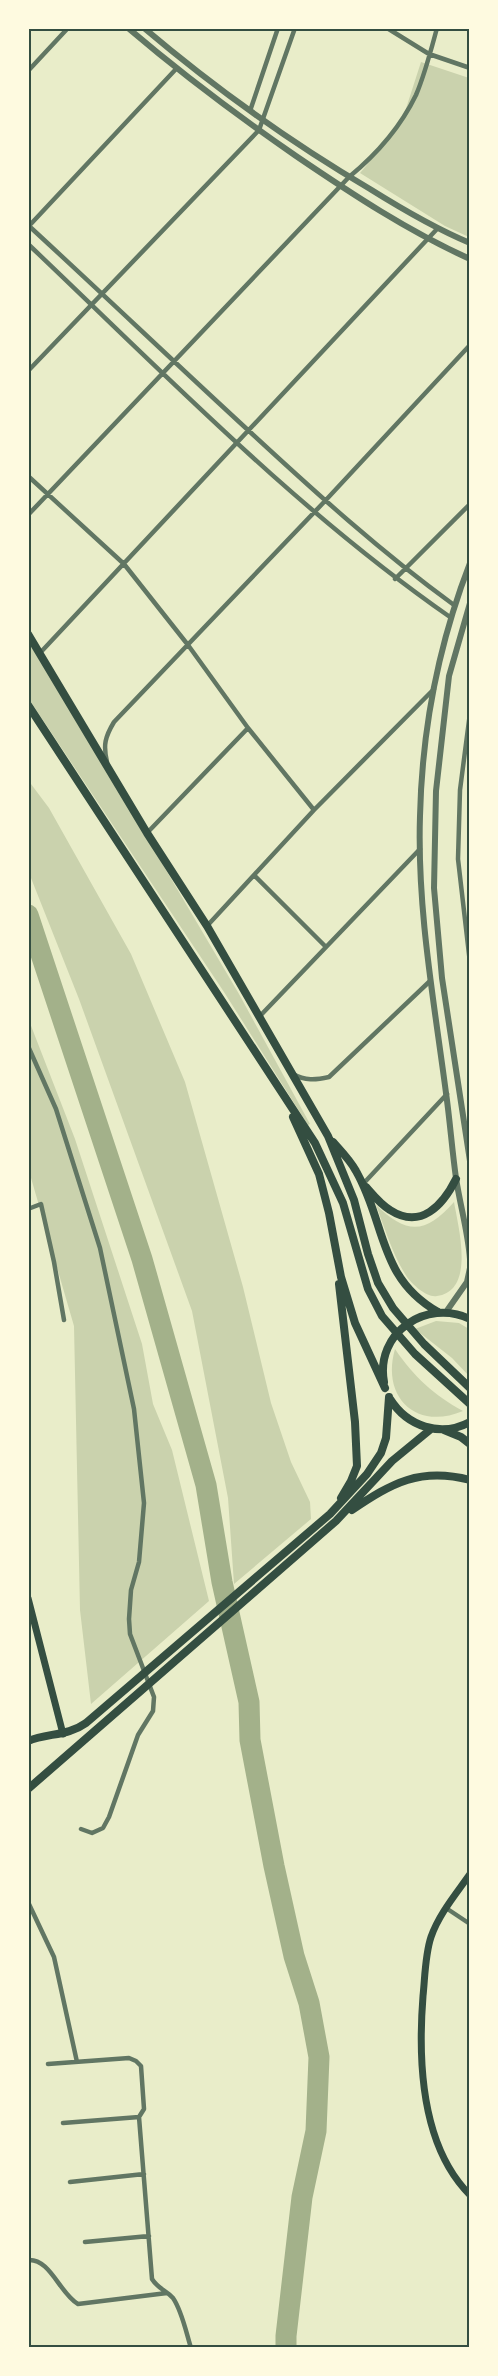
<svg xmlns="http://www.w3.org/2000/svg" width="498" height="2376" font-family="Quicksand,sans-serif">
  <style>
    .green { fill: #cad2ad }
    .lines { fill: none; stroke-linecap: round; stroke-linejoin: round }
    .river { stroke: #a3b18a; stroke-width: 21 }
    .minor { stroke: #617663; stroke-width: 4.5 }
    .tertiary { stroke: #617663; stroke-width: 6 }
    .secondary { stroke: #344e41; stroke-width: 7 }
    .primary { stroke: #344e41; stroke-width: 8 }
    .neatline { fill: none; stroke: #344e41; stroke-width: 2 }
  </style>
  <rect width="100%" height="100%" fill="#e9edc9"/>
  <path class="green" d="M421 62 469 78V237L445 226 360 173 401 124Z
    M28 640 153 848 239 994 310 1124 308 1125 224 992 29 699Z
    M28 780 49 808 131 954 185 1082 243 1287 271 1403 291 1462 310 1502 311 1519 234 1584 228 1498 192 1311 79 999 29 873Z
    M28 1018 75 1139 142 1344 153 1404 172 1450 209 1601 91 1704 80 1610 74 1326 29 1171Z
    M454 1202C458 1226 476 1291 437 1296 427 1298 413 1285 407 1277 393 1256 385 1229 376 1205 407 1235 426 1234 454 1202Z
    M436 1321 459 1323 469 1329V1376L452 1358 415 1329Z
    M395 1349C414 1377 434 1395 463 1411 416 1431 381 1397 395 1349Z"/>
  <g class="lines">
    <path class="river" d="M28 915 142 1259 206 1485 222 1582 249 1702 250 1740 274 1866 294 1956 309 2003 319 2057 316 2131 302 2197 286 2336V2348"/>
    <path class="minor" d="M387 28 429 54 470 68
      M28 71 68 28
      M250 111 278 28
      M29 226C103 294 175 363 249 431 315 492 381 552 454 605
      M28 227 176 69
      M28 244C164 373 296 510 450 617
      M28 371 259 130 295 28
      M28 476 124 564 188 645 248 728 314 810
      M28 515 349 177C377 154 400 128 416 95 425 74 431 50 437 28
      M395 579 470 504
      M40 653 437 229
      M470 713 460 790 458 859 470 963
      M107 762C103 745 105 737 114 722L325 501 470 345
      M147 833 248 728
      M254 875 326 947
      M207 926 314 810 434 689
      M259 1017 420 849
      M28 1046 56 1109 100 1248 134 1409 144 1503 139 1562 131 1590 129 1619 130 1634 154 1697 153 1711 138 1735 109 1817 103 1828 92 1833 81 1829
      M293 1074C305 1081 316 1080 329 1077L430 981
      M363 1184 447 1094
      M28 1209 41 1204 54 1262 64 1320
      M28 1902 54 1957 77 2062
      M446 1908 470 1924
      M48 2064 129 2058 136 2061 141 2066 144 2109 139 2117 152 2279C158 2289 166 2290 173 2298 182 2311 186 2332 191 2348
      M63 2123 139 2117
      M70 2182 144 2174
      M85 2242 149 2236
      M28 2260C50 2258 60 2294 78 2304L167 2293"/>
    <path class="tertiary" d="M128 28C182 74 238 116 296 156 352 194 408 231 470 259
      M144 28C215 88 290 142 370 189 402 209 434 228 470 243
      M470 563C439 643 422 730 420 816 417 909 434 1001 446 1093 450 1121 452 1150 456 1178 460 1205 468 1232 470 1259
      M470 603 449 676 436 791 434 888 442 978 470 1161
      M446 1312 467 1282 470 1268"/>
    <path class="secondary" d="M28 1598 63 1734
      M470 1874C456 1894 439 1914 431 1937 425 1955 425 1977 423 1996 418 2060 421 2146 470 2195"/>
    <path class="primary" d="M28 634 147 833 207 926 328 1136 354 1200 368 1254 378 1283 393 1308 424 1344 470 1388
      M28 705 315 1143 343 1203 368 1289 382 1316 415 1354 470 1404
      M293 1117 319 1174 329 1213 341 1277 355 1323 385 1388
      M333 1142C341 1151 350 1160 356 1171 386 1223 378 1278 438 1312
      M366 1187C373 1195 381 1205 390 1210 421 1230 443 1205 456 1179
      M339 1284 355 1422 357 1466 351 1481 341 1498
      M384 1382C375 1333 426 1298 470 1319
      M390 1399C407 1426 440 1438 470 1422
      M444 1430 461 1437 470 1444
      M352 1510C392 1483 420 1467 470 1480
      M28 1741C48 1733 68 1736 86 1723L330 1514 367 1474 381 1453 386 1438 389 1397
      M28 1789 336 1521 392 1461 431 1429"/>
  </g>
  <rect width="498" height="2376" fill="none" stroke="#fefae0" stroke-width="60"/>
  <rect x="30" y="30" width="438" height="2316" class="neatline"/>
</svg>
